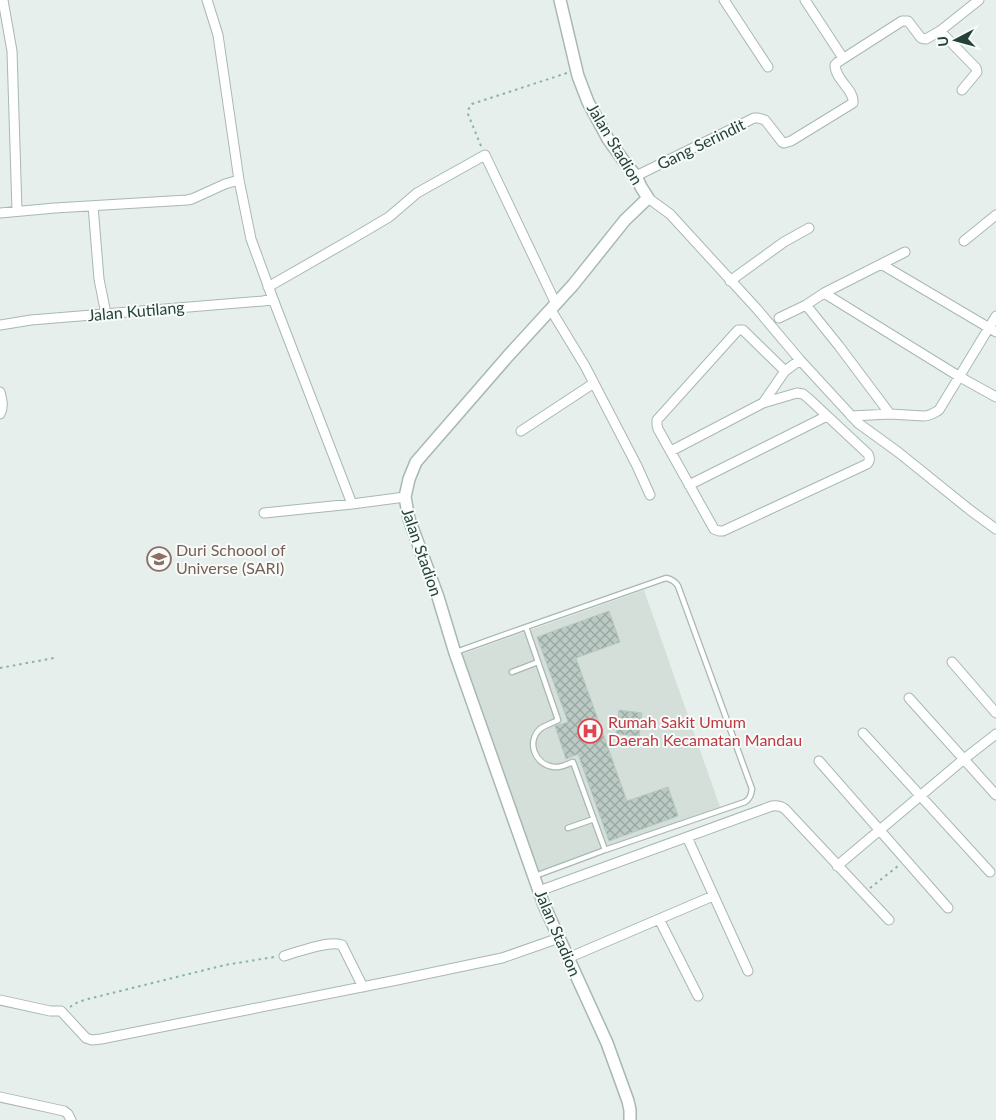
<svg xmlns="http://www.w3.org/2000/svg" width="996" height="1120" font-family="Lato,sans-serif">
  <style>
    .built { fill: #d4dfda }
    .building { fill: url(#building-cross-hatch); stroke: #b8c9c2 }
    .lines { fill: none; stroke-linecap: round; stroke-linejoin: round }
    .service-casing { stroke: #a8b8b2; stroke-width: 7 }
    .minor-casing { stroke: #a8b8b2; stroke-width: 11 }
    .tertiary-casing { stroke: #a8b8b2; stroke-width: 14 }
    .path { stroke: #86b3a5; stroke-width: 2; stroke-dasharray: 2.5 4; stroke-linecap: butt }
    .service { stroke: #fff; stroke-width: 4.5 }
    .minor { stroke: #fff; stroke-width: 9 }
    .tertiary { stroke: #fff; stroke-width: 11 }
    .labels { text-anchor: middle; stroke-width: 4; stroke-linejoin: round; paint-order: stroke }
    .street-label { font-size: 16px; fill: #24423a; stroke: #f7fbf9 }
    .education-label { font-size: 16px; fill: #785e54; stroke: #f7fbf9; text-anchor: start }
    .health-label { font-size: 16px; fill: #be3a42; stroke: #f7fbf9; text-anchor: start }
  </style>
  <defs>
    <pattern id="building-cross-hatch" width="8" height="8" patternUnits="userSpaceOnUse" patternTransform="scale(1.25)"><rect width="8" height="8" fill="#bbcac4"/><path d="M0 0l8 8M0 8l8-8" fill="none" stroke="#98a6a0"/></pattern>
  </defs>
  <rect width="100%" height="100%" fill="#e6efeb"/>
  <path class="built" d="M644 590 720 807 537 872 460 655Z"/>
  <path class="building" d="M609 611 620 642 576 658 627 801 668 787 678 816 609 841 578 754 566 759 555 726 568 722 537 637Z
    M619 710 642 713 639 736 616 734Z"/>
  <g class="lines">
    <g class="service-casing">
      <path id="service" d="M526 627 666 578C671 579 675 581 678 586L752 789C751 795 750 799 745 802L605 850
        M456 652 526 627 558 720C553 723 545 725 540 729 526 742 535 765 554 767 561 768 567 764 573 762L605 850 535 876
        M512 672 538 662
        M568 828 594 819"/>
    </g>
    <g class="minor-casing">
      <path id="minor" d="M3 0 12 51 17 211
        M207 0 218 35 239 180 251 239 273 299 352 504
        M724 0 768 67
        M805 0 843 58
        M940 31 976 68 977 72 962 90
        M636 176 754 118H758L765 120 782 142 784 143 791 141 853 103C855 90 835 80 835 65L838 62 902 21H908L921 38 926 39 940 31 979 0
        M648 198 670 214 757 309 800 360 858 423 898 452 970 510 996 529
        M93 206 99 279 106 314
        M0 213 55 208 187 200 192 199 225 184 239 180
        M964 241 996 215
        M881 264 996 332
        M730 281 784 242 809 228
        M268 287 350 240 389 217 417 193 485 155 556 304
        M824 293 960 377 996 397
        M551 310 585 366 637 466 650 495
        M779 318 806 305
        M0 325 31 320 263 301 273 299
        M0 392C2 400 4 407 0 414
        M763 403 797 393 803 394 808 398 868 454C870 458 870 461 867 464L723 531H719L714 529 658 429 657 425V420L738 330H743L785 371
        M890 414 839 346 806 305 824 293 905 252
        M851 416 890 414 924 416C930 416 934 413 939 410L996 316
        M521 431 594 383
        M671 451 763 403 785 371 800 360
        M689 485 827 416
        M264 513 352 504 405 497
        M952 662 996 713
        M909 698 996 795
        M863 733 990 872
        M819 761 948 908
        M687 837 748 971
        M837 866 964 759 996 734
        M539 891 772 806C778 805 781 806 785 809L889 920
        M659 919 698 996
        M284 956C297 952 330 940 342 945L363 987
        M568 958 713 896
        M0 1000 50 1011H61L86 1038 92 1040 101 1039 397 980 502 958 559 938
        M0 1097 64 1111 68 1114 71 1120"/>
    </g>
    <g class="tertiary-casing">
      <path id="tertiary" d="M560 0 578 76 588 102 608 139 626 164 636 176 641 187 648 198 625 220 573 285 508 356 416 462 409 479 405 497 409 519 438 597 455 653 534 877 544 905 607 1043 628 1101 630 1110V1120"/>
    </g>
    <path class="path" d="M481 146 468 114V110L472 104 567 73
      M0 668 54 658
      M870 888 898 866
      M70 1007 78 1002 88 999 225 965 274 957"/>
    <use href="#service" class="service"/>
    <use href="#minor" class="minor"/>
    <use href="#tertiary" class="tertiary"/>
  </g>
  <defs>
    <g id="school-ring" transform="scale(1.25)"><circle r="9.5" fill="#f7fbf9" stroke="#8d6e63" stroke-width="1.5"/><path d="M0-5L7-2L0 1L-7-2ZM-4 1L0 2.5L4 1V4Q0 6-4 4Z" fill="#8d6e63"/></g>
    <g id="hospital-ring" transform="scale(1.25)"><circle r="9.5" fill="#f7fbf9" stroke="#e0444e" stroke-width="1.5"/><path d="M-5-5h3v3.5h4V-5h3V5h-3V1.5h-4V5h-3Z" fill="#e0444e"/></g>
  </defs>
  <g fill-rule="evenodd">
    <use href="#school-ring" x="159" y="559"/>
    <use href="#hospital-ring" x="590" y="731"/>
  </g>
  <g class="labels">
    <g class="street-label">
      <text transform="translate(615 144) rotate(59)" y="6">Jalan Stadion</text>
      <text transform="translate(701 144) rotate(-26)" y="6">Gang Serindit</text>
      <text transform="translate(136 311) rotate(-5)" y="6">Jalan Kutilang</text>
      <text transform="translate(422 552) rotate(71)" y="6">Jalan Stadion</text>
      <text transform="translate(558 933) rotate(67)" y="6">Jalan Stadion</text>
    </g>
    <g class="education-label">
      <text x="176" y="556">Duri Schoool of<tspan x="176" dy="18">Universe (SARI)</tspan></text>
    </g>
    <g class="health-label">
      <text x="608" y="728">Rumah Sakit Umum<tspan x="608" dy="18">Daerah Kecamatan Mandau</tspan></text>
    </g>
  </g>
  <g transform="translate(956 40) rotate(264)" stroke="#f7fbf9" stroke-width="4" paint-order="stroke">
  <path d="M0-4L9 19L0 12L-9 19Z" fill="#24423a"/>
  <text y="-8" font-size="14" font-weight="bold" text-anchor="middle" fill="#24423a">U</text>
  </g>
</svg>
